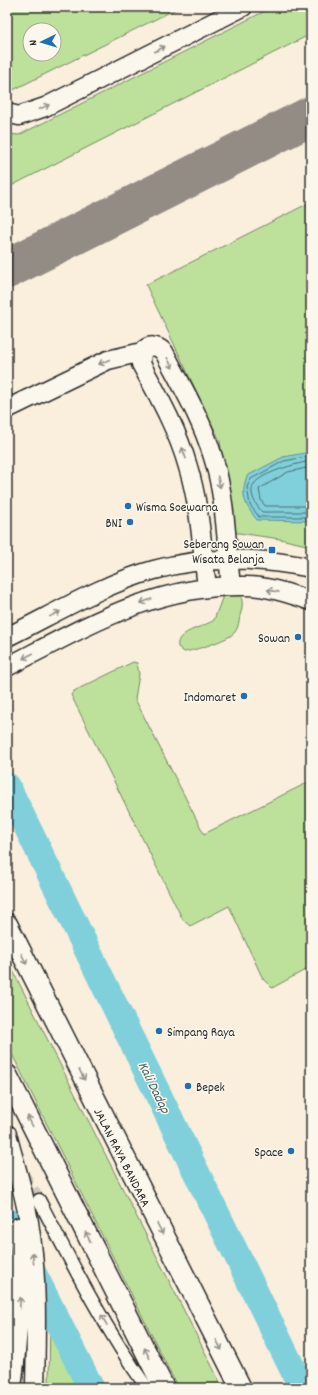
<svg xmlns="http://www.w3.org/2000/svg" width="318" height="1395" font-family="Dekko,sans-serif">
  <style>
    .green { fill: #bde19b; stroke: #748663; fill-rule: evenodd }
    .water { fill: #80d0db; stroke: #5e8e95 }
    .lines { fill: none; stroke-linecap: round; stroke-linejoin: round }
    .shore { stroke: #4d6d71; stroke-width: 1 }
    .river { stroke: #80d0db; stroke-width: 27 }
    .taxiway { stroke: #928c84; stroke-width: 40 }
    .street-tunnel { stroke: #d1c7b9; stroke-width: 12; stroke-dasharray: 12 6; stroke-linecap: butt }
    .street-casing { stroke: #2b2b2b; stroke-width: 15 }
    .secondary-casing { stroke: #2b2b2b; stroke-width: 21 }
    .primary-casing { stroke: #2b2b2b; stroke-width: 23 }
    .street { stroke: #fbf7ec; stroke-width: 12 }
    .secondary { stroke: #fbf7ec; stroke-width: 18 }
    .primary { stroke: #fbf7ec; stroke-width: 20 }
    .oneway { stroke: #93918c }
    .poi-dot { fill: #1f6fb2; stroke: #fbf7ec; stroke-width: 1.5 }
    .labels { text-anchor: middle; stroke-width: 3; stroke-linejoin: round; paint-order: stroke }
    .poi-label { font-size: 13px; fill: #2b2b2b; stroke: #fbf7ec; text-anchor: end }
    .street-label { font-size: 13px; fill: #2b2b2b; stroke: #fbf7ec }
    .water-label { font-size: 14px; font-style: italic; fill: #445d60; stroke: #fbf7ec }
  </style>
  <rect width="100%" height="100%" fill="#faeedd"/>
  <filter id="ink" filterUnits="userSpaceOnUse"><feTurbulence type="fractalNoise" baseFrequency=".025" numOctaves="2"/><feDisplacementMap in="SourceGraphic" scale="8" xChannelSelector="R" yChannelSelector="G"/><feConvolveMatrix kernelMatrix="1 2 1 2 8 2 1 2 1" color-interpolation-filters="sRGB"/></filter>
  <g filter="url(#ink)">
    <path class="green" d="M7 7H180L7 93ZM30 30H54V54H30Z
      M273 7H311V34L7 188V134L19 135Z
      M311 202V546L280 539 232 532 220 441 146 285Z
      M238 592C243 599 243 604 241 612 239 619 239 628 234 633 228 640 193 651 184 652L178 647C175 631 203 628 214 620L224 593Z
      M133 662 137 663 139 674 135 699 204 834 311 781V970L307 969 272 988 263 979 229 906 190 926 183 920 71 695 74 691Z
      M7 959 223 1388H178L7 1044Z
      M50 1314 88 1388H49Z"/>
    <path class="water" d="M311 452V521L257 520C245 505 240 495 247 476L283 457Z"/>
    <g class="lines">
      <path class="shore" d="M311 456 284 461 251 479 247 487 250 505 259 517H311
        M311 461C298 463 261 473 254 484 248 492 256 506 262 512H311
        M311 467 288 472 259 489 261 500 265 506H311"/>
      <path class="river" d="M7 786 302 1388
        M7 1221 91 1388"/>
      <path class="taxiway" d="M7 269 311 116"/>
      <path class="street-tunnel" d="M23 1174 39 1200"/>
      <g class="street-casing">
        <path id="street" d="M39 1200C72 1264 105 1329 147 1388"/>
      </g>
      <g class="secondary-casing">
        <path id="secondary" d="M7 113 19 116 45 107 243 7
          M7 409 108 360 142 352
          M207 587C202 547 200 506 188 467 178 431 159 397 141 364L142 352C149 344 157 345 164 352 182 386 202 420 213 457 226 498 226 543 231 586
          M7 637C54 614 103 584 154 570 205 556 259 557 311 568
          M7 667C85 627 155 584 246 586 267 586 291 594 311 601
          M7 1134C15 1165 26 1197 30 1229 38 1281 36 1335 35 1388
          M12 1388C19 1334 22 1281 18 1227"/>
      </g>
      <g class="primary-casing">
        <path id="primary" d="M7 924 241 1388
          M7 1075 164 1388"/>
      </g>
      <use href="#street" class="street"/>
      <use href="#secondary" class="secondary"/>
      <use href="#primary" class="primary"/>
    </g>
    <defs><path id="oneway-shaft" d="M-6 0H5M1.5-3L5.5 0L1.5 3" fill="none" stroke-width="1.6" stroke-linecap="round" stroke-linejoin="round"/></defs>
    <g class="oneway">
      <use href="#oneway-shaft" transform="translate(160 49) rotate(-27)"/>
      <use href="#oneway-shaft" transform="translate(44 107) rotate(-25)"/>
      <use href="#oneway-shaft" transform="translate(104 362) rotate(156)"/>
      <use href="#oneway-shaft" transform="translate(170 363) rotate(63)"/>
      <use href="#oneway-shaft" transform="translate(184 453) rotate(-110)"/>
      <use href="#oneway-shaft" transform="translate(219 482) rotate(77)"/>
      <use href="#oneway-shaft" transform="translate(273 591) rotate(-169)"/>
      <use href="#oneway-shaft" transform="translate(146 601) rotate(160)"/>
      <use href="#oneway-shaft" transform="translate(55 614) rotate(-26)"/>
      <use href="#oneway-shaft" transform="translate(28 656) rotate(153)"/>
      <use href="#oneway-shaft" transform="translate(24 959) rotate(64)"/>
      <use href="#oneway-shaft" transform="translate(82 1075) rotate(63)"/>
      <use href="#oneway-shaft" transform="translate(30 1121) rotate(-117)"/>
      <use href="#oneway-shaft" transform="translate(160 1229) rotate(63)"/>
      <use href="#oneway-shaft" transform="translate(88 1237) rotate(-117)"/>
      <use href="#oneway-shaft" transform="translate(33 1258) rotate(-96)"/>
      <use href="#oneway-shaft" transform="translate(20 1303) rotate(-87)"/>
      <use href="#oneway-shaft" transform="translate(104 1320) rotate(-120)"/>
      <use href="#oneway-shaft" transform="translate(219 1345) rotate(63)"/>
      <use href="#oneway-shaft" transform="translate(147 1353) rotate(-117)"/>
    </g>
  </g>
  <g class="poi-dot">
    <circle cx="128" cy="506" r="4"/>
    <circle cx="130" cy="522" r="4"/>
    <rect x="268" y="546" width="8" height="8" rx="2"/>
    <circle cx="298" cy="637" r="4"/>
    <circle cx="244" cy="696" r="4"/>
    <circle cx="159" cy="1031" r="4"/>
    <circle cx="188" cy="1086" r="4"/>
    <circle cx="291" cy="1151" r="4"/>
  </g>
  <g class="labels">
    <g class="poi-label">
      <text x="136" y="511" text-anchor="start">Wisma Soewarna</text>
      <text x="122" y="527">BNI</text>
      <text x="264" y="548">Seberang Sowan<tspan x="264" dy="15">Wisata Belanja</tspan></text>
      <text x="290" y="642">Sowan</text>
      <text x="236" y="701">Indomaret</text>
      <text x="167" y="1036" text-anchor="start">Simpang Raya</text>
      <text x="196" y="1091" text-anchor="start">Bepek</text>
      <text x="283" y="1156">Space</text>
    </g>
    <g class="street-label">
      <text transform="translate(123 1157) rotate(63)" y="5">JALAN RAYA BANDARA</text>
    </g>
    <g class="water-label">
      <text transform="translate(155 1087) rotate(64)" y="5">Kali Dadap</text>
    </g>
  </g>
  <rect width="318" height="1395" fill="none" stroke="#fbf7ec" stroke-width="24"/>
  <rect x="12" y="12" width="294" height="1371" fill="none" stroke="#2b2b2b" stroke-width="1.5" filter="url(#ink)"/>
  <g transform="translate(42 42) rotate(265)"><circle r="19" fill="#fbf7ec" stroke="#a8a59f"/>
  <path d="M0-3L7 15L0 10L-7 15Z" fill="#1f6fb2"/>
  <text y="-6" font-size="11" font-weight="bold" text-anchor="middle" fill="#2b2b2b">N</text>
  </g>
</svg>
